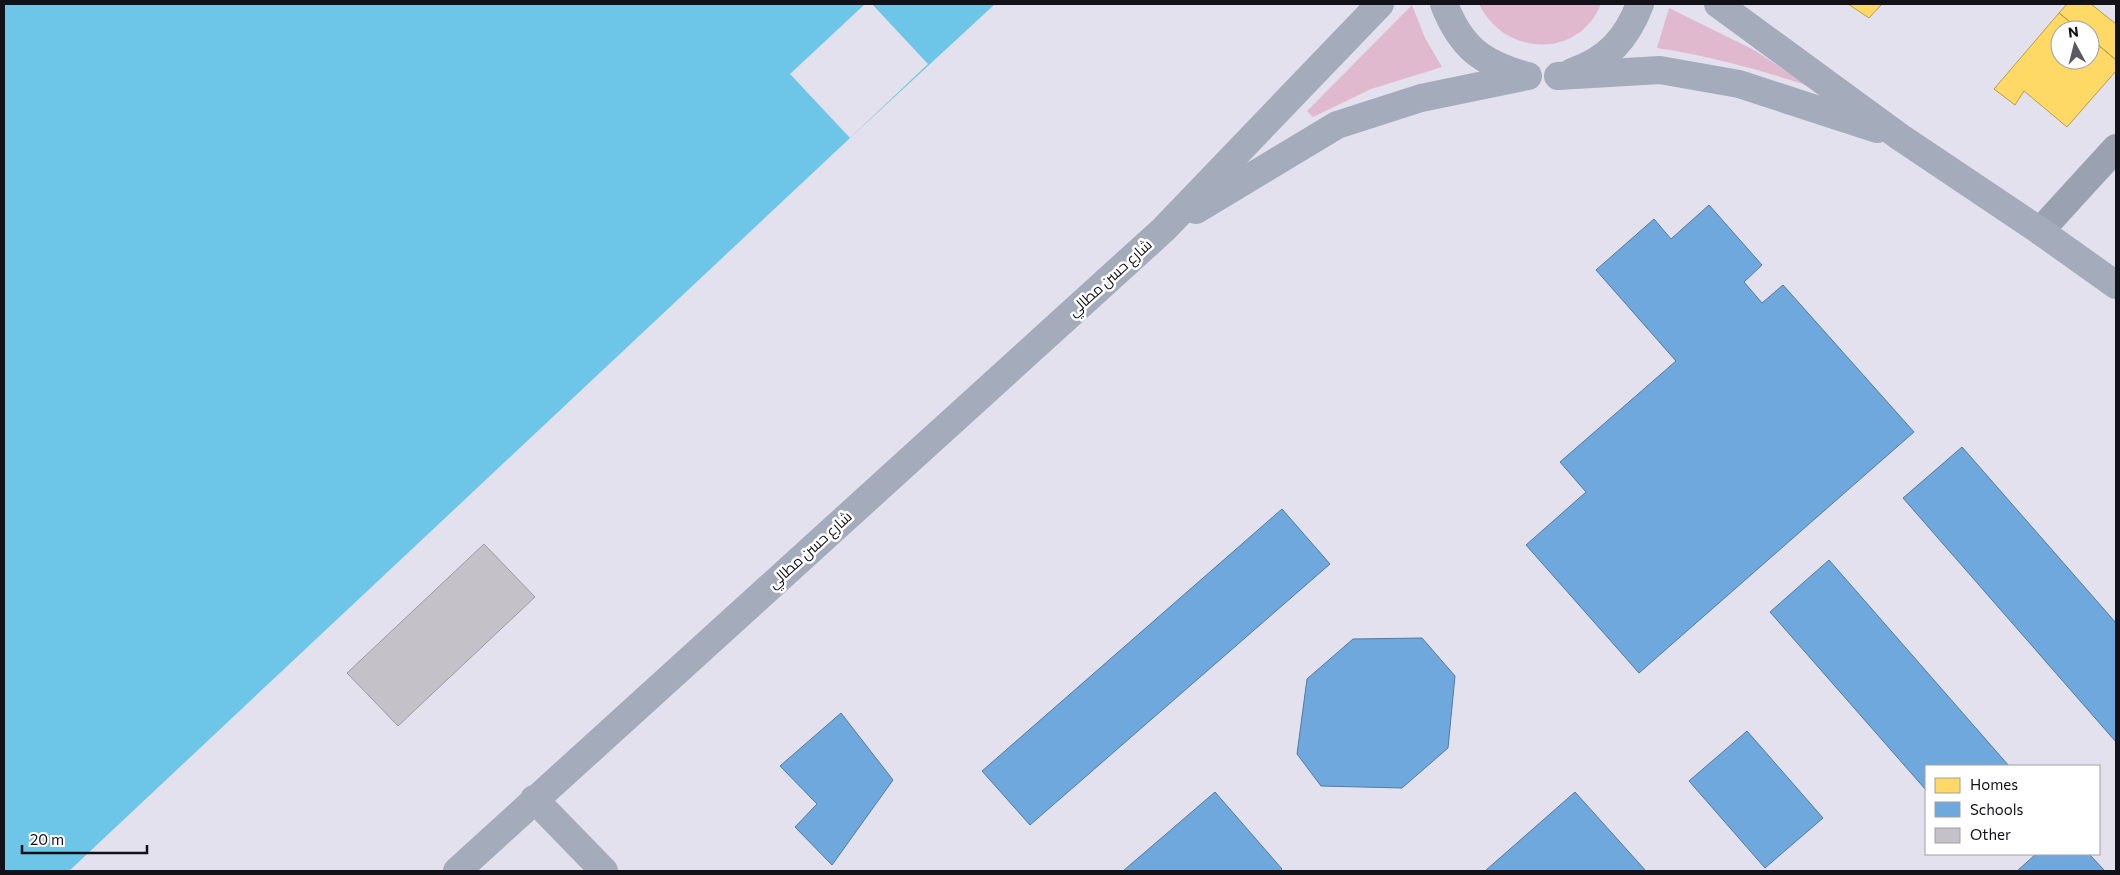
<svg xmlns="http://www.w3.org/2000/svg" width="2120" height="875" font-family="Commissioner,Cairo,sans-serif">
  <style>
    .green { fill: #e1b9cf }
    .water { fill: #6dc5e7 }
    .pier { fill: #e2e1ed }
    .homes { fill: #ffd966; stroke: #b89d4f }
    .schools { fill: #6fa8dc; stroke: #537ba1 }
    .building { fill: #c4c1c9; stroke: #9c9aa2 }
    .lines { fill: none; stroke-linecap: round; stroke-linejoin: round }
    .street { stroke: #9aa2b2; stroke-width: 28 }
    .secondary { stroke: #a4abbb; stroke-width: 28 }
    .labels { text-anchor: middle; stroke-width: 5; stroke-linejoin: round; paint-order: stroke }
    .street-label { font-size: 15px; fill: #121118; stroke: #fff }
  </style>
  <rect width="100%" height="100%" fill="#e2e1ed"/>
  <path class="green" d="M1479 4H1601C1578 60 1504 56 1479 4Z
    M1412 5 1425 38 1442 67 1371 89 1313 117 1307 111Z
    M1669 8 1754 50 1809 86C1757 69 1710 56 1657 48Z"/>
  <path class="water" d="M4 4H995L850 138 69 871H4Z"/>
  <path class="pier" d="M865 4H872L928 64 850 138 790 74Z"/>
  <path class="homes" d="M1848 4H1882L1869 18Z
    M2067 4H2091L2116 24V60L2090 38V30H2080L2059 13Z
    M2059 13 2080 30H2060V60H2090V38L2116 60V71L2067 127 2024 91 2015 105 1994 89Z"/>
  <path class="schools" d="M1709 205 1762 265 1744 282 1762 303 1783 285 1914 432 1639 673 1526 545 1586 492 1560 462 1676 361 1596 270 1654 219 1671 239Z
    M1962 447 2116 623V742L1903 498Z
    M1282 509 1330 564 1030 825 982 771Z
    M1829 560 2009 766H1926V790L1770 612Z
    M1422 638 1455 676 1448 748 1402 788 1321 786 1297 754 1307 679 1353 639Z
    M841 713 893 780 832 865 795 827 817 804 780 766Z
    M1747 731 1823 818 1765 868 1689 781Z
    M1215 792 1282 869 1280 871H1123Z
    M1575 792 1646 871H1485Z
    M2036 854H2089L2105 871H2017Z"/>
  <path class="building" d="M484 544 535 597 398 726 347 673Z"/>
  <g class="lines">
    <path class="street" d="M2040 231 2116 148"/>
    <path class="secondary" d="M1444 4C1461 48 1482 63 1527 76
      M1718 4 1900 137 2040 231 2116 285
      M1572 72C1608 60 1627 38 1640 4
      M1558 76 1660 70 1739 84 1877 129
      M1196 210 1337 125 1421 98 1528 76
      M534 799 604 871
      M457 871 1164 229 1380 4"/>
  </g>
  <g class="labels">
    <g class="street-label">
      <text transform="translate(1110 278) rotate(-42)" y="5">شارع حسن مطالي</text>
      <text transform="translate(810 550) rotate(-42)" y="5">شارع حسن مطالي</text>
    </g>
  </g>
  <rect width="2120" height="875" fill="none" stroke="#121118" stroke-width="10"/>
  <rect x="1925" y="765" width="175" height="90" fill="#ffffff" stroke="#a0a0a3"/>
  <rect x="1935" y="778" width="25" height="15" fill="#ffd966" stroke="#a0a0a3"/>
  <text x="1970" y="790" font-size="15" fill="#121118">Homes</text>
  <rect x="1935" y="802" width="25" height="15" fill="#6fa8dc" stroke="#a0a0a3"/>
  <text x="1970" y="815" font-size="15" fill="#121118">Schools</text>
  <rect x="1935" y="828" width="25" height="15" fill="#c4c1c9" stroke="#a0a0a3"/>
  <text x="1970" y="840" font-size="15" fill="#121118">Other</text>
  <g transform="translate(2075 45) rotate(353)"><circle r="24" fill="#ffffff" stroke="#a0a0a3"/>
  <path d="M0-4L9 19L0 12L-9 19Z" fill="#5b5a63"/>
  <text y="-8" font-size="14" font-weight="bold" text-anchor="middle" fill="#121118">N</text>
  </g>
  <path d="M22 845v8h125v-8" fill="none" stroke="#121118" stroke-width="2.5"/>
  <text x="30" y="845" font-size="15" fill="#121118" stroke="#ffffff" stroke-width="4" paint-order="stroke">20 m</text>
</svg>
